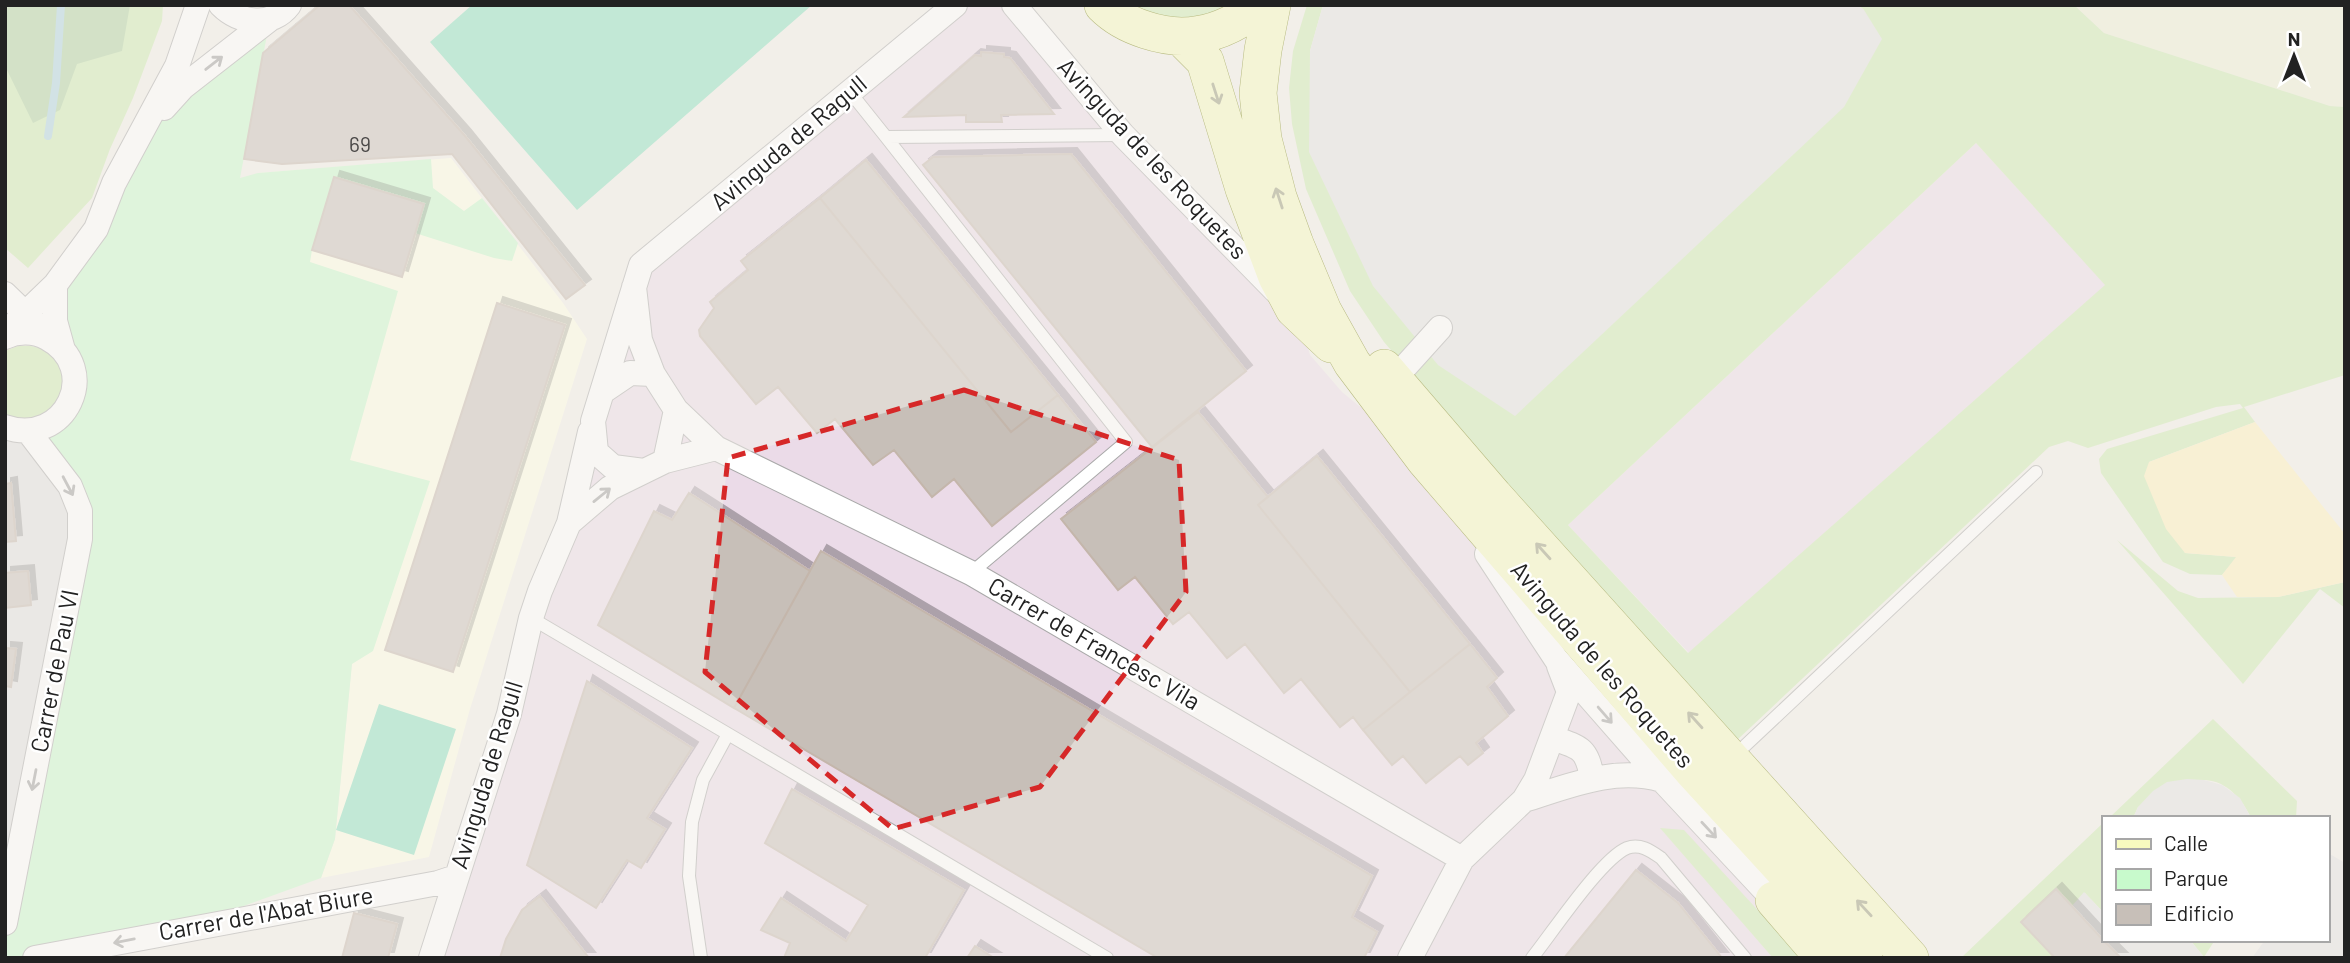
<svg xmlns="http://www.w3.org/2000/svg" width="2350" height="963" font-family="Barlow,sans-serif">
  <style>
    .residential { fill: #e0dfdf }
    .industrial { fill: #ebdbe8 }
    .education { fill: #ffffe5 }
    .farmland { fill: #eef0d5 }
    .grass { fill: #cdebb0; fill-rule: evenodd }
    .forest { fill: #add19e }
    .sand { fill: #fff1ba }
    .park { fill: #c8facc }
    .pitch { fill: #88e0be }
    .parking { fill: #e2e2e2 }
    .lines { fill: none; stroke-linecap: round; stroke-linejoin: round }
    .stream { stroke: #aad3df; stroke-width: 8 }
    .building { fill: #c7bfb8; stroke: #c4b6ab; stroke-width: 2; filter: url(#shadow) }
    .lane-casing { stroke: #a9a9a9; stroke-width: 14 }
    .street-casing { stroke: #a9a9a9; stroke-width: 26 }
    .secondary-casing { stroke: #707d05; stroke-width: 38 }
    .lane { stroke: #fff; stroke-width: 12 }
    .street { stroke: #fff; stroke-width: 24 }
    .secondary { stroke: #f7fabf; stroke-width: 37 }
    .oneway { stroke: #9c9c9c }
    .oneway2 { stroke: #979978 }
    .marked { fill: none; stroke: #d62828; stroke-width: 5; stroke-dasharray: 14 9; stroke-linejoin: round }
    .labels { text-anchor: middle; stroke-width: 5; stroke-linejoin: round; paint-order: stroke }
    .number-label { font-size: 21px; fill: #4b4948 }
    .street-label { font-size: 24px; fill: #222; stroke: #fff }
  </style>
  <defs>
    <filter id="shadow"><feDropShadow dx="6" dy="-6" stdDeviation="0" flood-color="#0004"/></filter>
  </defs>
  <rect width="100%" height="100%" fill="#f2efe9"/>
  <path class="residential" d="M5 427 16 431 80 519 5 922Z"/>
  <path class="industrial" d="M955 5H1014L1301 325 1310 355 1342 392 1359 406 1391 415 1824 958H431L641 265Z
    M1976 143 2106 285 1689 653 1568 525Z"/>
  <path class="education" d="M451 158 563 303 587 339 470 709 429 857 321 878 335 839 358 600 258 173Z"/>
  <path class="farmland" d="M2074 5H2345V107L2330 106 2104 33Z"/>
  <path class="grass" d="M5 5H163L162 21 133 98 110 149 92 198 28 268 5 248Z
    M1124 5H1240L1177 24Z
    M1307 5H1323L1310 51 1864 10 1858 5H2074L2104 33 2330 106 2345 107V375L2244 407 2255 422 2149 462 2185 553 2237 557 2222 575 2190 574 2163 562 2101 473 2099 459 2107 449 2243 408 2240 404 2216 407 2088 448 2068 441 2049 447 1736 741 1552 537 1384 342 1350 291 1306 189 1292 124 1289 88 1293 51ZM1976 143 2105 285 1688 653 1568 525Z
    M18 346C23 346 30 345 35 347 52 350 68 371 63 389 61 396 56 403 53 409L28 421 5 415V351Z
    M2117 540 2178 591 2198 598 2278 597 2345 582V608L2320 589 2243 684Z
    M2213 719 2297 801 2296 818H2251C2243 800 2227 781 2205 780 2195 780 2150 802 2138 807L2133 818H2109Z
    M2103 823V912L2085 893 2072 906 2056 889 2055 958 1962 957Z
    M1660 828 1684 830 1802 958H1773Z
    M2190 940H2215L2204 957Z"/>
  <path class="forest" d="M5 5H130L122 51 77 64 60 110 33 123 5 66Z"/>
  <path class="sand" d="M2255 422 2345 534V582L2278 597H2237L2222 575 2236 557 2185 553 2166 529 2144 476 2149 462Z"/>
  <path class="park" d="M270 19 240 178 258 173 431 159 433 188 464 211 482 198 518 243 512 261 494 258 415 233 423 204 334 177 312 250 310 262 398 291 350 460 430 481 373 651 352 664 335 839 321 878 172 932 35 958H5V922L80 511 28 431 69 406 54 309 142 135Z"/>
  <path class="pitch" d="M472 5H812L577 210 430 42Z
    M379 704 456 729 414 855 336 830Z"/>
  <path class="parking" d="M1323 5H1858L1864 10 1882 39 1844 107 1515 416 1438 365 1373 286 1309 152 1310 51Z
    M2187 779 2204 780 2222 785 2240 798 2251 818H2133L2138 807 2153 791 2167 782Z
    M2328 853 2345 863V958H2252L2265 940H2327Z
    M2084 892 2103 912V939L2072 906Z
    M2104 940H2190L2204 957 2121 958Z"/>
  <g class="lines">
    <path class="stream" d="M48 136 56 83 61 5"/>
  </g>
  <path class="building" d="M320 5H349L465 136 585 285 566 299 452 154 282 164 244 159 263 53Z
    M981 52 1004 54V57L1010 58 1054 114 1001 115 1002 122H966V115L904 117 975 55 981 56Z
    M1071 154 1246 371 1152 447 923 165 933 157Z
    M866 160 1058 395 1011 432 820 198Z
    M334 177 424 204 402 277 312 250Z
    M820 198 1011 432 1058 395 1096 442 992 526 954 479 932 497 894 450 873 465 835 419 817 433 778 387 756 404 700 336 699 330 714 308 710 302 748 270 741 261Z
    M497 303 565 325 453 672 385 650Z
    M1198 412 1268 497 1258 505 1410 692 1363 730 1353 717 1340 727 1301 679 1284 693 1245 644 1227 658 1189 612 1173 624 1135 577 1118 590 1061 519Z
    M1317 456 1470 644 1410 692 1258 505Z
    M11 483 16 541 5 542V484Z
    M689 493 810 571 734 708 598 625 654 511 672 520Z
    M821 551 1372 876 1352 917 1377 932 1364 958H1158L734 708Z
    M28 571 31 605 5 608V573Z
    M1470 644 1497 678 1487 687 1508 716 1476 743 1483 753 1468 765 1460 756 1426 783 1403 756 1392 765 1363 730Z
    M5 648 16 649 11 687 5 686Z
    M587 681 692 748 647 818 665 829 641 868 627 860 596 908 527 865Z
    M792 789 964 890 925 958H784L790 943 761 930 781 898 846 941 868 905 765 843Z
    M1636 870 1678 903 1722 958H1564Z
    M2056 889 2103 940 2121 958H2055L2021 922Z
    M540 896 589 958H500L506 939 522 910Z
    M354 913 397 924 388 958H342Z
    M975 946 994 958H967Z"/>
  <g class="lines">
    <g class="lane-casing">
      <path id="lane" d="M850 92 886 137 1122 135
        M886 137 1126 442 971 573
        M531 618 728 734 703 780 692 822 689 876 701 958
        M728 734 1107 958
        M1733 757 2036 472
        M1532 958C1552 933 1601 859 1627 848 1640 843 1651 851 1661 858L1745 958"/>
    </g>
    <g class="street-casing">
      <path id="street" d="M221 5C239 23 272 28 289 5
        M1014 5 1123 135 1276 291
        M164 108 183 87 270 19
        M55 285V321L63 350
        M634 287 640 340 653 374 676 410 716 448 971 573 1462 859
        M5 294 37 325
        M5 333 55 285 96 229 114 183 177 66 198 5
        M5 337C18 331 34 331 47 338 103 368 66 448 5 427
        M1394 379 1440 328
        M602 392 630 373 653 374
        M665 461 676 410
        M644 471 613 467 596 452 593 421 641 265 955 5
        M569 523 590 432
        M1487 554 1556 659 1662 780 1774 900
        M1552 738C1580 747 1587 748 1592 778
        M1524 800C1569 786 1615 766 1662 780
        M5 923 80 539V511L70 486 28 431
        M35 958 438 883 456 877
        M431 958 509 714 531 618 540 591 569 523 610 488 665 461 716 448
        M1410 958 1462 859 1524 800 1536 780 1569 692 1559 666"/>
    </g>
    <g class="secondary-casing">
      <path id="secondary" d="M1103 5C1115 17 1130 25 1146 30 1188 44 1226 33 1260 5
        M1272 5 1263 50 1258 93 1263 139 1278 197 1295 244 1323 311 1352 363 1425 460 1692 770 1864 958
        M1181 37 1205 61 1244 189 1277 277 1294 309 1331 344
        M1384 368 1494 496 1910 958
        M1774 900 1824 958"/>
    </g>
    <use href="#lane" class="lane"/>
    <use href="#street" class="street"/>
    <use href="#secondary" class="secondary"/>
  </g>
  <defs><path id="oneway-shaft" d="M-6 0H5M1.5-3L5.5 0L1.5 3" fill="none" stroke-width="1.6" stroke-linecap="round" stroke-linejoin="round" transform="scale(1.75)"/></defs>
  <g class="oneway">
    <use href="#oneway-shaft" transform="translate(214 63) rotate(-38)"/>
    <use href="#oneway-shaft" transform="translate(68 486) rotate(62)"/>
    <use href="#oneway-shaft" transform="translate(602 495) rotate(-39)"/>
    <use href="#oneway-shaft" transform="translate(1605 715) rotate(49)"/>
    <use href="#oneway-shaft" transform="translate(34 780) rotate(101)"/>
    <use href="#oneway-shaft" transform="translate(1709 830) rotate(47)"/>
    <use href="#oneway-shaft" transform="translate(124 941) rotate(169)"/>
  </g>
  <g class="oneway2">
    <use href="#oneway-shaft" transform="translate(1216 94) rotate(72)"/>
    <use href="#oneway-shaft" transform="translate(1279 198) rotate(-108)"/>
    <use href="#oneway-shaft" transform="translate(1543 551) rotate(-132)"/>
    <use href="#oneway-shaft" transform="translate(1695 720) rotate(-132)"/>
    <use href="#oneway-shaft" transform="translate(1864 908) rotate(-133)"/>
  </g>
  <path d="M0 0H2350V963H0ZM964 390 1179 460 1186 592 1040 787 893 829 705 672 728 458Z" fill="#f2efe9" fill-opacity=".55" fill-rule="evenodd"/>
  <path class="marked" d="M964 390 1179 460 1186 592 1040 787 893 829 705 672 728 458Z"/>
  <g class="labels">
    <g class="number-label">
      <text x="360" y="152">69</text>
    </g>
    <g class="street-label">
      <text transform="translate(789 143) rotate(-40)" y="8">Avinguda de Ragull</text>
      <text transform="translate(1152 159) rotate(47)" y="8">Avinguda de les Roquetes</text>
      <text transform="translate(1094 644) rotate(30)" y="8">Carrer de Francesc Vila</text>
      <text transform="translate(1602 665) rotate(49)" y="8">Avinguda de les Roquetes</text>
      <text transform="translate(55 671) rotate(-79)" y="8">Carrer de Pau VI</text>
      <text transform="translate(487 775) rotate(-73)" y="8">Avinguda de Ragull</text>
      <text transform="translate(266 914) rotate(-10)" y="8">Carrer de l'Abat Biure</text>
    </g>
  </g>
  <rect width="2350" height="963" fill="none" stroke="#222222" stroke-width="14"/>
  <rect x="2102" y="816" width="228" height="126" fill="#ffffff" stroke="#a7a7a7" stroke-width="2"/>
  <rect x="2116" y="839" width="35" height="10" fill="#f7fabf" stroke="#a7a7a7" stroke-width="2"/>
  <text x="2164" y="851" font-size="21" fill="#222222">Calle</text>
  <rect x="2116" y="869" width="35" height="21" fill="#c8facc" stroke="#a7a7a7" stroke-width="2"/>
  <text x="2164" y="886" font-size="21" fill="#222222">Parque</text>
  <rect x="2116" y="904" width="35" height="21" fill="#c7bfb8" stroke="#a7a7a7" stroke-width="2"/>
  <text x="2164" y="921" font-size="21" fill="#222222">Edificio</text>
  <g transform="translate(2294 56)" stroke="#ffffff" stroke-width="5" paint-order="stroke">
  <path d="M0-5L12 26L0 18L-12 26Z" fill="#222222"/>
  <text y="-10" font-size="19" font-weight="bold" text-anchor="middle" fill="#222222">N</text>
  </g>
</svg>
